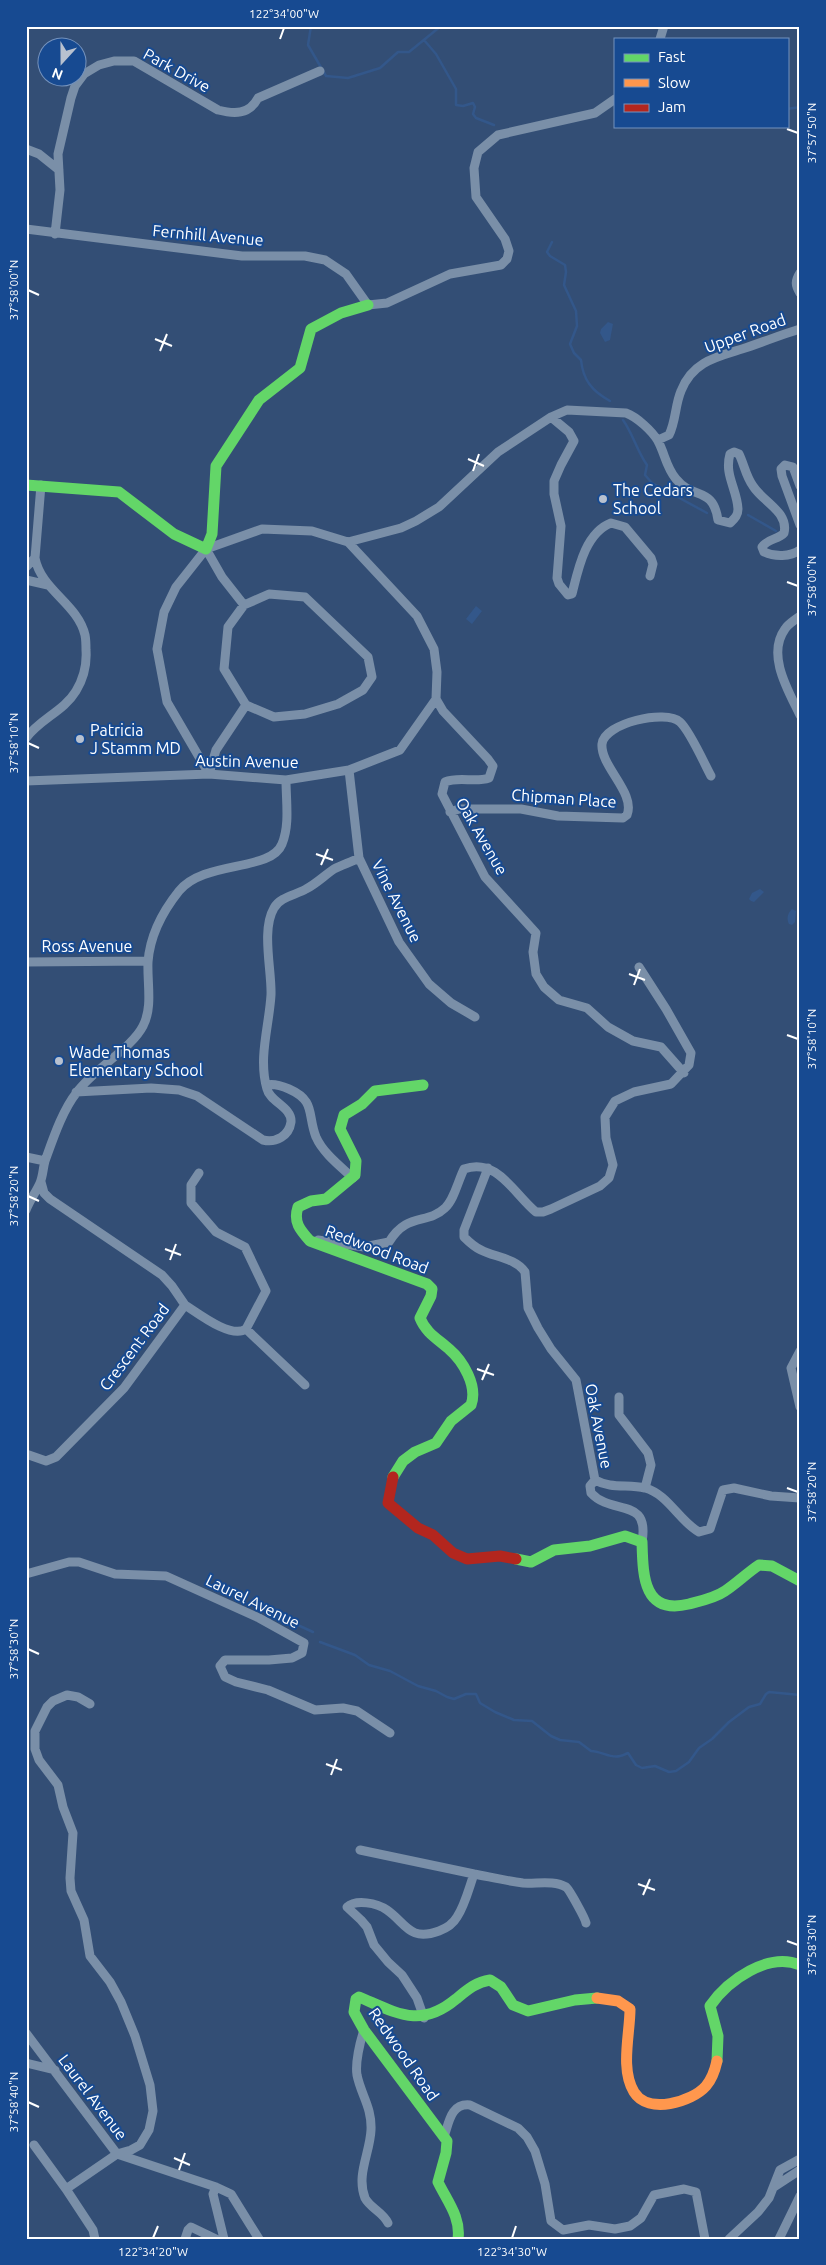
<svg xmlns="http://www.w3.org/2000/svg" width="826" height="2265" font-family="Ubuntu,sans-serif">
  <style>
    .water { fill: #33578a }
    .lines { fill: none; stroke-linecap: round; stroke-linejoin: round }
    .stream { stroke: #33578a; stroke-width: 2.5 }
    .street { stroke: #7a8fa8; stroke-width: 9 }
    .fast { stroke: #63d668; stroke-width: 11 }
    .slow { stroke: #ff974d; stroke-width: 11 }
    .jam { stroke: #b3261e; stroke-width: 11 }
    .ticks { fill: none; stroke: #fff; stroke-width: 2 }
    .poi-dot { fill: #b8c1cf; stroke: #174a91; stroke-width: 2 }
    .labels { text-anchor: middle; stroke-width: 4; stroke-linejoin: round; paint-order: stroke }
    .street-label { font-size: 16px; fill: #fff; stroke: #174a91 }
    .poi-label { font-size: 16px; fill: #fff; stroke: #174a91; text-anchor: start }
    .neatline { fill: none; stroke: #fff; stroke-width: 2 }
    .ticks-label { font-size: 12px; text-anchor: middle; fill: #fff }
  </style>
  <rect width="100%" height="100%" fill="#334e75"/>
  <path class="water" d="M608 322 613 324 610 340 605 342 600 333 601 329Z
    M476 606 482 611 472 624 466 619Z
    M760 889 764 892 754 902 751 901 749 899 752 893Z
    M792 909 796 911 795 922 792 925 789 924C786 918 788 913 792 909Z"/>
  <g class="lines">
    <path class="stream" d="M311 26 308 45 326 76 348 78 380 68 398 52H409L441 26
      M424 40 436 54 456 89V105L463 106 473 103 475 107 473 114 476 118 494 125
      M787 109 800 107
      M552 242 547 252 550 256 565 265 566 272 564 285 576 311 577 326 570 344 574 353 581 360C583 380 592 391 610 401
      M623 420C633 434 637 451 647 465L645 475 652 483 707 513
      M748 515 776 531
      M260 1601 278 1616 313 1632
      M320 1642 355 1655 369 1665 390 1671 418 1686 436 1691 447 1697 454 1699 466 1694H476L480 1703 495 1712 514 1720 532 1721 551 1736 560 1740 579 1742 591 1751C601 1751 611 1759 620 1756 623 1756 625 1754 628 1753L636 1765 642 1768 655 1766 669 1772 676 1771 689 1762 699 1748 712 1739 729 1722 749 1707 760 1704 766 1694 769 1692 800 1695"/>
    <path class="street" d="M660 39 664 26
      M26 149 39 154 59 170
      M26 229 242 256H305L325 260 346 274 368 305 387 303 450 274 501 265 507 259 509 251 505 239 476 197 474 168 478 152 498 135 595 113 615 99
      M55 234 60 190 58 154 71 98 75 86 84 74 99 65 114 61H134L218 110C234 114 249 115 258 98L320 71
      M800 273C795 281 795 285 800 293
      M551 417 569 432 574 441 561 465 554 481V494L561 526 557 578 559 584 568 595 572 594C578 570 585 533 611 523L625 527 651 558 653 564 650 576
      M658 440 669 435C676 421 675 405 681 391 692 362 716 357 742 349 761 343 780 335 800 329
      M800 486 793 467 785 465 781 469 782 476 800 525
      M348 542 401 528 416 521 439 507 498 452 551 417 567 410 626 413C637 417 652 431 658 441 665 454 666 467 676 479 693 500 713 486 718 520L730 523C734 519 738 516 738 509 737 489 724 475 730 454L734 452 739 454C744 464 746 477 753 486 763 502 789 512 784 533 778 540 768 538 762 547L764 552C775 557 790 557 800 550
      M206 549 262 529 312 531 348 542 417 616 434 649 437 672 436 699 443 711 488 759 493 766 489 778C475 783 459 776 445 782L442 794 485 877 536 933 533 952 536 974 544 987 559 1000 587 1008 608 1027 633 1041 661 1047 684 1073
      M206 549 222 577 244 605 269 594 305 597 368 657 372 677 363 690 338 704 305 714 274 717 246 705 216 750 209 774
      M206 549 176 587 164 612 157 649 167 702 209 774
      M26 567 35 558
      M26 580 48 585
      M244 605 228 627 224 669 246 705
      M800 616C795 620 788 624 785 629 766 655 789 692 800 715
      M26 738C40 719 64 711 76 691 84 678 87 665 86 650 86 645 86 640 85 635 78 604 41 590 35 558L41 485
      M349 770 359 858 399 942 429 984 451 1003 475 1017
      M26 781 209 774 286 780 349 770 400 750 436 699
      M450 812 459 809H521L558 816 623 818 627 815C636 793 600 766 602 744 604 723 666 709 680 722 690 731 704 763 711 776
      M26 962 148 961
      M267 1085C274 1083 282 1086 289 1089 316 1101 307 1114 316 1137 323 1153 340 1166 353 1178
      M76 1092 151 1088 179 1090 197 1096 263 1140C276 1143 289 1136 291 1122 292 1107 270 1102 267 1089 258 1058 269 1027 271 995 272 971 261 930 274 908 280 897 296 895 306 889 316 884 325 875 334 869 342 865 351 862 359 858
      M26 1157 45 1161
      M488 1168 464 1230V1237C469 1242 474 1247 481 1250 494 1257 516 1258 525 1272L528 1308 538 1328 551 1349 576 1380 595 1480C611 1489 628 1484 645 1488 668 1494 679 1521 699 1532L710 1529 723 1490 734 1488 771 1496 800 1498
      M26 1210C30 1200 36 1192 40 1183 43 1176 43 1168 45 1161 53 1139 62 1111 77 1092 94 1069 132 1048 143 1026 153 1007 147 983 148 962 150 935 163 911 179 891 204 860 271 872 282 844 290 825 286 801 286 780
      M318 1240 364 1247 389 1242C407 1212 427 1225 445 1208 454 1200 458 1181 464 1169 497 1157 514 1194 536 1212H543L551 1209 600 1186 609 1178 613 1165 606 1138 605 1117 615 1101 634 1092 671 1084 689 1065 691 1053 666 1009 639 967
      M185 1305C199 1314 231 1339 246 1329L266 1291 245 1247 216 1232 191 1203V1185L199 1173
      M246 1329 305 1385
      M800 1351 791 1368 800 1407
      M619 1397V1415L648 1453 651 1465 645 1488
      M26 1454 46 1461 56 1457 124 1388 185 1305 172 1286 162 1275 50 1199 44 1193 41 1182
      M595 1480 590 1486 591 1493C612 1516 650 1496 642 1542
      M26 1574 69 1562H79L115 1574 166 1576 259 1618 304 1643 302 1653 292 1658 269 1660H225L220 1666 225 1677 236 1682 268 1690 315 1710 343 1708 357 1711 390 1733
      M90 1704 78 1697 67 1695 53 1701 47 1707 35 1731V1749L39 1760 58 1785 63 1807 73 1833 70 1878 71 1891 84 1920 90 1956 110 1982 121 2002 135 2036 150 2085 153 2111 149 2130 140 2145 131 2150 117 2154 66 2189 93 2230 95 2239
      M360 1850 474 1874C469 1888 465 1905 457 1917 453 1924 447 1928 439 1931 409 1942 406 1923 387 1910 377 1903 356 1899 347 1907L361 1920 367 1927 374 1945 388 1962 402 1975 417 1998 424 2018
      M474 1874C490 1877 507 1881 523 1883 536 1884 554 1880 566 1887 569 1889 585 1918 586 1923
      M364 2030C360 2042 355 2063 357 2075 361 2095 372 2107 371 2130 370 2153 356 2175 365 2198 370 2208 383 2212 388 2223
      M26 2033 117 2154
      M26 2063 55 2070
      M444 2137C449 2122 451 2103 470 2105L518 2128 527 2137 535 2151 545 2184 551 2221 563 2230 589 2225 615 2229 630 2226 641 2218 654 2195 684 2189 696 2192 705 2239
      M34 2145 66 2189
      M117 2154 216 2187
      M774 2187 800 2170
      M185 2239 188 2230 191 2227 216 2239
      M224 2239 213 2194 216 2187 231 2194 259 2239
      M729 2239 758 2212 769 2198 780 2170 800 2159
      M779 2239 800 2196"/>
    <path class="fast" d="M26 485 119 492 174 534 206 549 212 534 216 466 259 400 300 368 311 329 341 313 368 305
      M393 1477 403 1461 415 1452 436 1443 451 1421 471 1405C478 1386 463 1361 449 1349 438 1339 426 1333 420 1318L431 1296 432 1289 427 1284 310 1241C300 1230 293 1222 298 1207L311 1201 326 1199 355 1175 356 1161 340 1129 344 1115 362 1104 375 1091 423 1085
      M516 1559 531 1562 554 1550 590 1546 625 1536 642 1542C643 1576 643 1615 689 1604 701 1601 715 1598 725 1591 737 1583 747 1573 759 1565L772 1566 800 1581
      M717 2061 718 2036 710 2006C728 1980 768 1952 800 1965
      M458 2239C461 2217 447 2201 438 2182L446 2153 447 2141 364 2030 354 2012 356 1999 359 1997C397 2013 420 2029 456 1999 467 1990 476 1982 490 1980L501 1987 513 2005 528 2011 575 2000 597 1998"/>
    <path class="slow" d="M597 1998 618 2001 630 2009C630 2034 620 2069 634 2092 648 2115 692 2102 706 2086 712 2079 715 2070 717 2061"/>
    <path class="jam" d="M393 1477 388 1503 418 1528 433 1535 453 1553 467 1559 500 1556 516 1559"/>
  </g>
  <path class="ticks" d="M280 39 284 28M787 129 798 133M28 290 39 295M155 339 172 346M160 351 167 334M468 459 484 466M473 471 479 454M787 582 798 586M28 743 39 748M316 854 333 860M321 865 328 849M629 974 645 980M634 985 640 969M787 1035 798 1039M28 1196 39 1201M165 1249 181 1255M170 1260 176 1244M477 1369 494 1375M482 1380 489 1364M787 1488 798 1492M28 1649 39 1654M326 1764 342 1770M331 1775 337 1759M638 1884 655 1890M643 1895 650 1879M787 1941 798 1945M28 2102 39 2107M174 2158 190 2165M179 2170 185 2153M153 2238 158 2226M512 2238 516 2226"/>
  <g class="poi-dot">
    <circle cx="603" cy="499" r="5"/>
    <circle cx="80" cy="739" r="5"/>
    <circle cx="59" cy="1061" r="5"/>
  </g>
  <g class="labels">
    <g class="street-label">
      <text transform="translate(177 70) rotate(29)" y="6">Park Drive</text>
      <text transform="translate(208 235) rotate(5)" y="6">Fernhill Avenue</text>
      <text transform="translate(745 333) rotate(-20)" y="6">Upper Road</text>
      <text transform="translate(247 761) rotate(1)" y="6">Austin Avenue</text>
      <text transform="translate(564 798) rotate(4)" y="6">Chipman Place</text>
      <text transform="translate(482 836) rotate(60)" y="6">Oak Avenue</text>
      <text transform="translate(397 901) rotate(63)" y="6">Vine Avenue</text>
      <text x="87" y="952">Ross Avenue</text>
      <text transform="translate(377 1249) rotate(21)" y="6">Redwood Road</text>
      <text transform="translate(134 1347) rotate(-53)" y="6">Crescent Road</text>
      <text transform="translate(599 1426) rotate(79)" y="6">Oak Avenue</text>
      <text transform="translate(253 1601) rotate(26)" y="6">Laurel Avenue</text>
      <text transform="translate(404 2054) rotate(55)" y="6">Redwood Road</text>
      <text transform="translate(93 2097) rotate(53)" y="6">Laurel Avenue</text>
    </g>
    <g class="poi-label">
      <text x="613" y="496">The Cedars<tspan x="613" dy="18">School</tspan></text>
      <text x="90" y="736">Patricia<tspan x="90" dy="18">J Stamm MD</tspan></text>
      <text x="69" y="1058">Wade Thomas<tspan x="69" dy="18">Elementary School</tspan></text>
    </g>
  </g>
  <rect width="826" height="2265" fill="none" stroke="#174a91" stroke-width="55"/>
  <rect x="614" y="38" width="175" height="90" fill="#174a91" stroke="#7492bd"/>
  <rect x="624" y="54" width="25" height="8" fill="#63d668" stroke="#7492bd"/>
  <text x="658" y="62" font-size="15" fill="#ffffff">Fast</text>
  <rect x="624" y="79" width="25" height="8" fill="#ff974d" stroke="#7492bd"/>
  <text x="658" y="88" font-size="15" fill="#ffffff">Slow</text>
  <rect x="624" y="104" width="25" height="8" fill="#b3261e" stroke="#7492bd"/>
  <text x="658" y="112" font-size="15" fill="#ffffff">Jam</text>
  <g transform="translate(62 62) rotate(201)"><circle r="24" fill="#174a91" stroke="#7492bd"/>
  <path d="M0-4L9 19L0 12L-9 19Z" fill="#b8c1cf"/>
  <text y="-8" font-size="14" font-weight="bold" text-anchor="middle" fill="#ffffff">N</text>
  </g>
  <rect x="28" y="28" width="770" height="2210" class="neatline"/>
  <g class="ticks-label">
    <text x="284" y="18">122°34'00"W</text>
    <text transform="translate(812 133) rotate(-90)" y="4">37°57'50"N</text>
    <text transform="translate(14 290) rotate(-90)" y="4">37°58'00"N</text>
    <text transform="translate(812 586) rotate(-90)" y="4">37°58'00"N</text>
    <text transform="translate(14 743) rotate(-90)" y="4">37°58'10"N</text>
    <text transform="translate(812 1039) rotate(-90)" y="4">37°58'10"N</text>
    <text transform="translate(14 1196) rotate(-90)" y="4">37°58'20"N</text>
    <text transform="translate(812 1492) rotate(-90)" y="4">37°58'20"N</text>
    <text transform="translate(14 1649) rotate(-90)" y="4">37°58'30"N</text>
    <text transform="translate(812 1945) rotate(-90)" y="4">37°58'30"N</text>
    <text transform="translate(14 2102) rotate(-90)" y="4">37°58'40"N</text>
    <text x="153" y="2256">122°34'20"W</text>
    <text x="512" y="2256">122°34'30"W</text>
  </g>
</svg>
